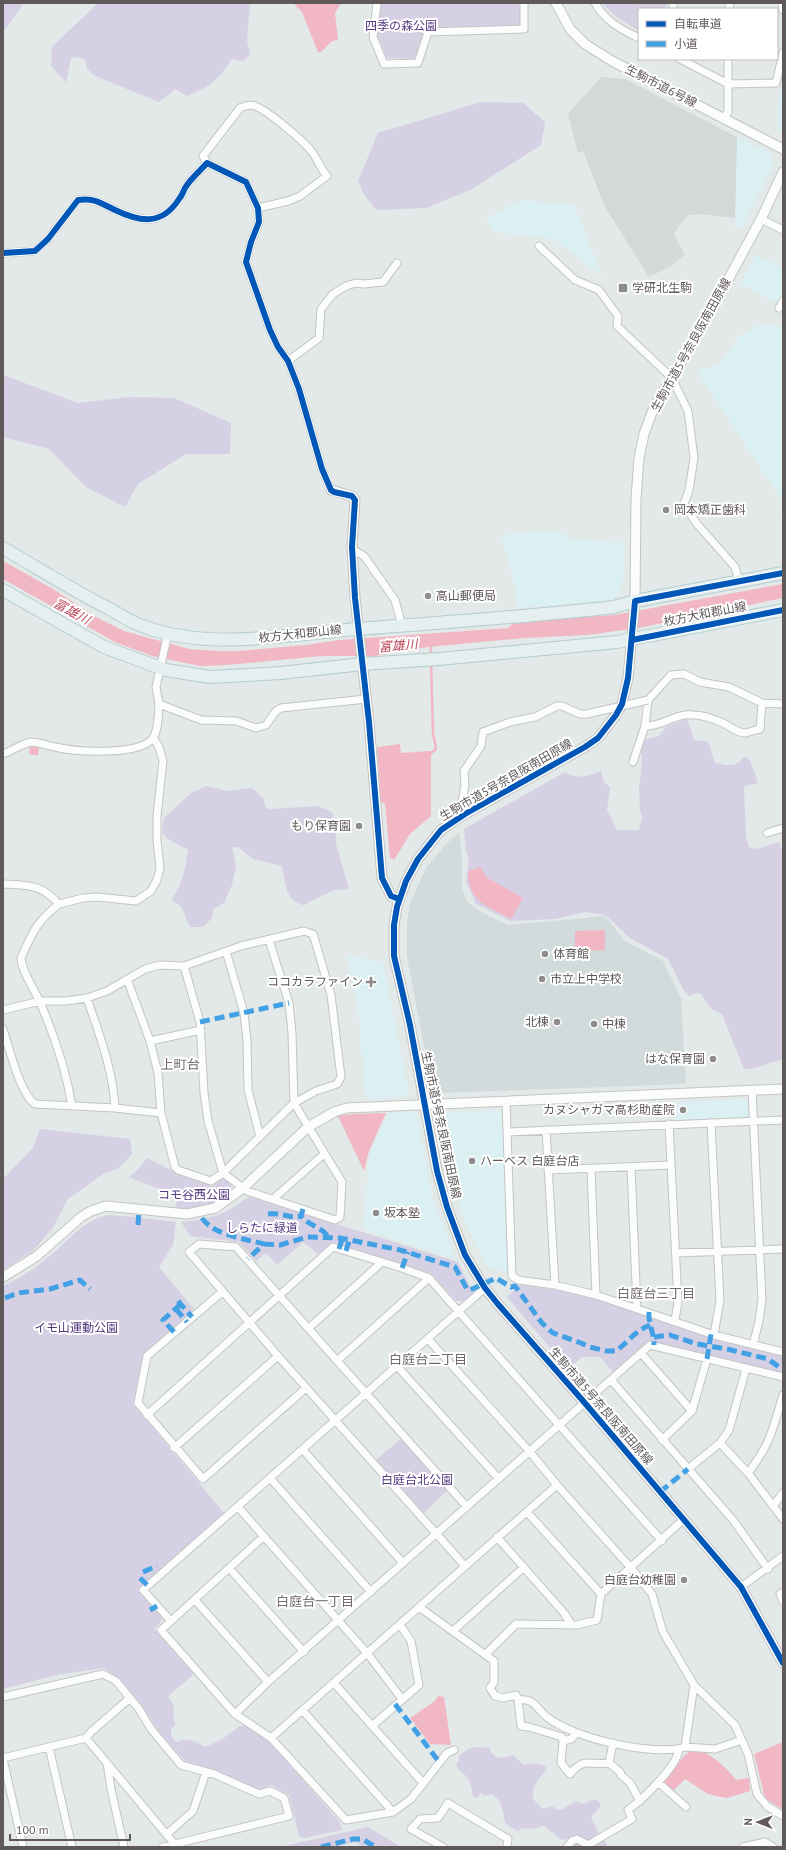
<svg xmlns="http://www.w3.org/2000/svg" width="786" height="1850" font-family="'PT Sans','Noto Sans JP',sans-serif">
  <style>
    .commercial { fill: #dbf0f2 }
    .industrial { fill: #d3d8d8 }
    .education { fill: #d2dbdb }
    .green { fill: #d5d0e4 }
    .water { fill: #f2b7c4 }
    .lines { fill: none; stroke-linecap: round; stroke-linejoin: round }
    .stream { stroke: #f2b7c4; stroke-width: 2.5 }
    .minor-casing { stroke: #c4c4c3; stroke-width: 9 }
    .tertiary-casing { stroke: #c4c4c3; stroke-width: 11 }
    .primary-casing { stroke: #b2cdcf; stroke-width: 14 }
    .minor { stroke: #fbfcfc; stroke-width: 7 }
    .tertiary { stroke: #fbfcfc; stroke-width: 9 }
    .primary { stroke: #e6eff0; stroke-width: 12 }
    .rail { stroke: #e0e0e0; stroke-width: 2.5; stroke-dasharray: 1 5; stroke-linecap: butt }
    .minor-bridge-casing { stroke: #c4c4c3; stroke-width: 9; stroke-linecap: butt }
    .minor-bridge { stroke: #fbfcfc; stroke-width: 7 }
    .quiet { stroke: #42a1e5; stroke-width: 5; stroke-dasharray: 10 5; stroke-linecap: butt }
    .cycleway-casing { stroke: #fff; stroke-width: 8 }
    .cycleway { stroke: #0057b8; stroke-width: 6 }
    .poi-dot { fill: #8e8b8b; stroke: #fff; stroke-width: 1.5 }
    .labels { text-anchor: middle; stroke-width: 4; stroke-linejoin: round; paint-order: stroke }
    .park-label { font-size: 12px; fill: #54397f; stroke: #fff }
    .street-label { font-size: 12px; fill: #605959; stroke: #fff }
    .poi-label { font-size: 12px; fill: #605959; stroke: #fff; text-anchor: start }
    .water-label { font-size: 13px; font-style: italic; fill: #b94758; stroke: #fff }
    .neighbourhood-label { font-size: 13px; fill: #726a6b; stroke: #fff }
  </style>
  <rect width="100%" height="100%" fill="#e3e8e8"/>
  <path class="commercial" d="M783 78V132L777 129 779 125 777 123 780 92Z
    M737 137 770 153 774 163 742 228H735Z
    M520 200 574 205 602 276 554 239 494 232 486 219Z
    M756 255 783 268V294L777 304 741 283Z
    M760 324 783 327V502L697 371 718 365 739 337Z
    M552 531 567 535 572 539 625 543 622 589 613 600 517 608 515 587 502 537 510 534Z
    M347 956 383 962 409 1093 406 1097 365 1099 359 1017Z
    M742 1099 749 1101 750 1113 745 1118 675 1120V1103Z
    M497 1110 503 1113 509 1273 487 1266 468 1228 456 1197 439 1119 445 1112Z
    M412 1111 417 1115 433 1199 456 1259 363 1229 370 1152 389 1112Z"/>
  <path class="industrial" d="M601 77 625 79 737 137 735 218 700 214 688 215 678 227 674 235 685 254 671 266 649 277 604 205 583 151 578 153 568 114Z"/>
  <path class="education" d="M459 833 462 858V888L467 902 485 914 508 925 605 916 625 941 663 961 681 998 686 1084 440 1093 438 1087H432L407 957V924L410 903 426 868 446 844Z"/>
  <path class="green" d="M3 3H24L4 31H3Z
    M98 3H250L247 40 250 54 244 61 232 59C216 82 212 85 187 96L175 89 159 102 95 76 87 69 86 61 80 57 71 58 66 82 51 66 52 47Z
    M380 3H520V26L424 29 418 56 415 59 387 58 377 34Z
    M602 3H667L666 9H639V31L615 16Z
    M481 102 523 103 545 122 541 145 472 189 426 208 376 210 364 194 358 181 378 133Z
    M3 375 78 403 130 397 174 398 231 423 230 454H186L138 484 125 507 86 487 49 449 3 437Z
    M687 719 694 740 708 742 715 763C727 765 736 769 743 757L749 758 758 783 744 786 746 838 749 847 757 849 779 842 783 853V1059L751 1069H744L722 1014 711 1009 700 993H696L689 996 684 991 668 959 630 938 605 915 585 912 556 919 510 921 476 904 466 881 469 859 466 851 464 829 565 772C575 780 590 776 601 771L604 782 610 787 607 810 617 830H639L642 818 640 809 639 788 642 765 641 741 659 736 666 727Z
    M207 786 227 791 252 788 263 798 266 808 271 809 318 806 332 812 336 825V844L349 889 334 890 303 905C284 900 286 882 282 866L253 859 238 847H232L236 866 232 885 224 903 213 909 212 918 203 927H190L181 906 171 900C183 884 185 870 188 850L168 839 162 832 164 818 191 793Z
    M40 1129 130 1139 132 1154 119 1168 103 1174 68 1199 52 1229 34 1250 3 1270V1179L33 1148Z
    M147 1158 179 1174 213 1186 220 1178 226 1177 231 1184 232 1192C212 1206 200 1210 175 1210L178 1194 151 1186 129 1177 138 1170Z
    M250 1197 458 1262 473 1293 463 1301H456L432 1274 333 1242 318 1254 303 1242 277 1265 266 1253 256 1261 239 1242 190 1236 181 1222C200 1220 215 1218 232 1208 239 1205 242 1199 250 1197Z
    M109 1215 135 1217 176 1222 173 1245 159 1267 194 1309 144 1354 133 1404 224 1513 138 1589 162 1616 161 1622 154 1629 193 1673 192 1676 168 1696 174 1706 173 1712 175 1725 171 1729V1735L176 1742C187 1738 195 1740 205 1747L221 1740 240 1726H246L268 1740 338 1820 342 1830 305 1838 299 1836 289 1795 271 1785 259 1790 220 1772 185 1761 161 1734 141 1705 118 1677 103 1668 57 1675 3 1689V1286C21 1278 37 1267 52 1254 72 1238 83 1220 109 1215Z
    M519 1285 571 1292 617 1305 714 1339 783 1356V1374L649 1341 613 1372 600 1357H582L568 1369 507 1297Z
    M402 1438 448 1490 424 1513 376 1460Z
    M475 1747 482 1748 489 1747C493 1760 502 1759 513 1755L524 1765C533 1763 540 1762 547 1768 542 1776 528 1789 534 1800 536 1803 540 1806 543 1809L552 1806 557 1810 563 1809 576 1801C583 1805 586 1804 593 1799L598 1801 601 1806 591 1817 599 1834 587 1841C575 1833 574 1838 562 1840L544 1826 531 1829 523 1828 517 1831 505 1823C503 1810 503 1801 491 1794L485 1796 481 1793 478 1798 473 1797C472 1790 471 1780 465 1775 462 1771 458 1771 456 1765L459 1761V1756L468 1749Z
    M368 1827 401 1847H363L355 1842 335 1847H280Z
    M603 1838 608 1847H569L576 1841 588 1847Z"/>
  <path class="water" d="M293 3H341L335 13 338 40 332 41 321 52H318L302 12Z
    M3 561 53 589 96 617 124 631 189 649 216 651H238L306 645 339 640 508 628 515 621 614 615 783 584V598L638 628 587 635 524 638 427 647 375 656H321L227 665 200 666 152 656 115 642 3 579Z
    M400 744 401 753 431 751V816L410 834 394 860 390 858 385 803H381L377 747Z
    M30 747H39L38 755H31L29 753Z
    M481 867 486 877 523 898 511 919C487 906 468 902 468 871Z
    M605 930V950L575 951V931Z
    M386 1113 369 1151 364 1171 338 1116 354 1114Z
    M438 1696 444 1697 451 1745 430 1744 410 1718 435 1701Z
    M783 1742V1810L765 1798 754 1754Z
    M694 1748C713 1755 724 1765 736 1780L749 1778 750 1791 727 1798 721 1797 708 1794 685 1779 673 1791 662 1783 685 1755Z"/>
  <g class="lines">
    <path class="stream" d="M431 645V656
      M431 663 433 733 436 749 431 753"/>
    <g class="minor-casing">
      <path id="minor" d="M377 3 373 37 384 64 418 63 428 32 524 29V3
        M595 3C605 21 622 30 639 38
        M782 3 783 10
        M673 9V3
        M729 9 730 3
        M680 59 728 84 776 83 783 53
        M724 118 728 112V59
        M207 163 203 156 240 108C245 106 249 104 255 106 268 111 304 141 312 152 318 160 321 169 327 176L300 196 288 201 258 208
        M761 219 783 230
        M539 246 575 280 599 290 618 316 617 326 672 378 688 411 694 458 689 490 684 504 697 524 735 567 739 581
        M3 253 35 251 48 239 78 200C95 198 100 203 115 210 140 222 162 226 179 199 182 196 183 192 185 188 190 179 200 171 207 163L246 182 258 208 259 222 251 242 246 262 270 330 278 347 288 361 299 389 322 469 331 490
        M779 308 783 301
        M288 361 319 338 321 309 333 294 346 286 356 283 364 284 383 282 397 263
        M352 549 364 556 395 600 402 626
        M168 633 156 687 159 704 201 720 236 721 256 728 266 725 276 711 281 708 366 699
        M645 726C662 727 675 713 693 715 702 715 714 719 723 723 730 726 736 733 745 733 750 732 755 730 760 729L762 703
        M3 754C12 751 21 744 31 742 40 742 47 746 55 747 76 752 140 756 153 738 159 729 158 714 159 704
        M633 762 645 726 648 700 671 675 684 674 700 682 729 687 762 703 783 704
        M465 814 462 802 465 785 464 771 481 746 483 732 510 722 535 717 557 706H562L580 714H587
        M767 833 783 828
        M3 884C28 885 41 884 59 904L83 898 97 897 136 901 151 891 157 880 160 868 157 841V816L163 761 159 747 153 738
        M59 904C37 921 32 933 21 958 22 972 33 987 39 1000 54 1034 66 1070 72 1106
        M226 951 244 1013 247 1041 248 1090 260 1137
        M184 966 200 1022 204 1093 208 1121 223 1173 247 1191 335 1220 340 1217 342 1182 294 1103 292 1033 289 1003 269 940
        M87 998C99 1034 113 1069 115 1108
        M3 1010 40 1001H66L87 998 107 991 145 969 160 965 184 966 241 946 304 931 313 934 331 995 341 1077 337 1084 316 1091 294 1103 223 1173 211 1181 178 1170 175 1167 161 1113 158 1073 150 1041 127 979
        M3 1029C9 1047 20 1094 35 1104L115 1108 161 1113
        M150 1041 201 1030
        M752 1090 762 1299 759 1321 753 1345
        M506 1101 512 1276 518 1280 555 1285 596 1295 714 1335 783 1352
        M711 1123 720 1300 714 1335
        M669 1124 678 1302 675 1320
        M546 1130 555 1285
        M507 1132 783 1120
        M631 1167 637 1308
        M591 1169 596 1295
        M548 1170 671 1165
        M273 1199 324 1154
        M676 1253 783 1249
        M222 1292 147 1356 138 1403 203 1479 306 1388
        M309 1328 382 1262
        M428 1339 530 1452 557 1485 631 1568 652 1594 663 1632 694 1685 735 1725 748 1754 757 1794 767 1806 783 1816
        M641 1353 692 1411
        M338 1360 429 1278
        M397 1366 499 1479
        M611 1380 733 1520 768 1569
        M147 1415 333 1247 402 1268 429 1278 662 1541
        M662 1440 692 1411 707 1359
        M720 1443 748 1473 783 1519
        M174 1448 278 1356
        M303 1450 403 1563
        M688 1469 720 1443 729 1430 746 1369
        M748 1473C770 1445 773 1429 783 1395
        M270 1478 371 1592
        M773 1506 783 1493
        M238 1507 367 1653 402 1699
        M527 1512 601 1594
        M497 1537 564 1613 571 1624
        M465 1566 278 1356 189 1252 199 1244 236 1247 467 1507
        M230 1569 304 1652
        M741 1587 783 1556
        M783 1592 780 1594 783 1601
        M195 1600 268 1682
        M419 1607 494 1661V1682L490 1688 495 1696 503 1698 516 1695 518 1700C536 1698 535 1708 547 1717 572 1738 655 1757 685 1747
        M171 1621 263 1537
        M453 1631 524 1567
        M486 1654 516 1624 577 1625 597 1620 601 1594 684 1519
        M334 1683 423 1783
        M694 1685 685 1747 715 1749 742 1740
        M3 1697 103 1674 116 1681 139 1709 151 1729 181 1765 214 1774 259 1794 270 1791 284 1798 289 1816 163 1847
        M518 1700 521 1726 529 1727 562 1737 563 1741
        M303 1711 393 1812
        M235 1714 268 1682 650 1345 783 1377
        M372 1726 419 1685 411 1641 400 1625
        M577 1733 571 1739 563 1741 561 1763 570 1774C585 1756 590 1766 609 1763
        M86 1738 177 1847
        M271 1738 557 1485
        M613 1743 609 1763 620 1772 621 1775 630 1783 640 1801
        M49 1747 72 1847
        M454 1750 447 1753 411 1799 393 1812 346 1820 271 1738 235 1714 161 1630 171 1621 143 1590 485 1288
        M3 1758 86 1738 91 1732 130 1698
        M3 1759 23 1847
        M107 1763 111 1789 124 1847
        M658 1782 686 1807
        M167 1834 193 1811 206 1772
        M443 1847 411 1829 420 1819 438 1818 448 1803 508 1839 507 1847
        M567 1847 572 1841 577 1839 588 1845 632 1819 628 1810C643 1799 677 1767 679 1749
        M743 1847 765 1842 773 1847"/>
    </g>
    <g class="tertiary-casing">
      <path id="tertiary" d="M556 3 570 29 585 44 612 61 783 149
        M783 172 761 219 709 315 654 407 644 434 639 458 636 499 635 601 628 678 622 704 616 715 598 738 585 747 465 814 441 830 418 859 406 881 397 907 394 925V956L410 1025 437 1171 447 1207 465 1255 485 1288 497 1303 584 1402 741 1587 783 1663
        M331 490 352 496 355 500 352 547 355 598 369 722 382 878 391 896 399 899
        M3 1277 37 1256 81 1217 91 1211 106 1206 187 1214 215 1208 243 1188 308 1127 334 1112 347 1108 783 1089"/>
    </g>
    <g class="primary-casing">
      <path id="primary" d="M3 548C38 568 72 590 108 608 120 615 132 623 145 627 211 651 289 634 357 629 443 622 528 617 614 607L635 601 783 573
        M3 590 104 647 166 670 210 677 281 673 362 664 439 659 617 642 783 610"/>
    </g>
    <use href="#minor" class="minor"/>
    <use href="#tertiary" class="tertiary"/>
    <use href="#primary" class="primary"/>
    <path class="rail" d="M559 115 584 196 630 295 653 334 783 524"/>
    <g class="minor-bridge-casing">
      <path id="minor-bridge" d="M587 714 648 700"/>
    </g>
    <use href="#minor-bridge" class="minor-bridge"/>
    <path class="quiet" d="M200 1022 289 1003
      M303 1209 301 1216C309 1226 324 1228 328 1237
      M268 1214C282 1212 289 1219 301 1216
      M202 1218C213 1235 246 1239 264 1244L248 1259
      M138 1225 139 1210
      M264 1244 280 1245 307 1237 340 1238 400 1250 455 1267 467 1289 470 1290 496 1278 511 1287 515 1286 542 1323 553 1333 581 1343 589 1347 607 1351H616C628 1342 635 1331 650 1325
      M339 1249 342 1239
      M346 1251 349 1241
      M402 1268 408 1252
      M5 1298 18 1293 50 1289 80 1280 90 1289
      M178 1301 192 1317
      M176 1309 187 1322
      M649 1312C648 1324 654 1332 654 1345
      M174 1332 163 1320 181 1304
      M654 1337 670 1335 697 1344 727 1349 768 1359 779 1367 783 1368
      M707 1359 711 1334
      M660 1492 688 1469
      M143 1572 157 1566
      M140 1578 148 1586
      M150 1610 157 1606
      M395 1704 440 1763
      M321 1847 353 1839H362L376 1847"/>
    <g class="cycleway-casing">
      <path id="cycleway" d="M3 253 35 251 48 239 78 200C95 198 100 203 115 210 140 222 162 226 179 199 182 196 183 192 185 188 190 179 200 171 207 163L246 182 258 208 259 222 251 242 246 262 270 330 278 347 288 361 299 389 322 469 331 490 334 492 352 496 355 500 352 547 355 598 369 722 382 878 391 896 399 899
        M783 573 635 601 628 678 622 704 616 715 598 738 585 747 465 814 441 830 418 859 406 881 397 907 394 925V956L410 1025 437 1171 447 1207 465 1255 485 1288 497 1303 584 1402 741 1587 783 1663
        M632 640 783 610"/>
    </g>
    <use href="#cycleway" class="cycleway"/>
  </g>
  <g class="poi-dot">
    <rect x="618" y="283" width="10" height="10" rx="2"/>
    <circle cx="666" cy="510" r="4"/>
    <circle cx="428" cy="596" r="4"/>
    <circle cx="359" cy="826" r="4"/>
    <circle cx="545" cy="954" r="4"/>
    <circle cx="542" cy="979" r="4"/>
    <path d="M369 976h4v4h4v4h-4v4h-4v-4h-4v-4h4z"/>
    <circle cx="557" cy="1022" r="4"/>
    <circle cx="594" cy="1024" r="4"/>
    <circle cx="713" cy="1059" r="4"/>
    <circle cx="683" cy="1110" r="4"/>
    <circle cx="472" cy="1161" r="4"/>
    <circle cx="376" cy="1213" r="4"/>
    <circle cx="684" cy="1580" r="4"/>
  </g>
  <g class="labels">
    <g class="park-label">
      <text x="401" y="30">四季の森公園</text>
      <text x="194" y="1199">コモ谷西公園</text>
      <text x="262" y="1232">しらたに緑道</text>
      <text x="76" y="1332">イモ山運動公園</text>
      <text x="417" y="1484">白庭台北公園</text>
    </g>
    <g class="street-label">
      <text transform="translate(661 86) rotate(27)" y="4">生駒市道6号線</text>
      <text transform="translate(691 345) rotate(-61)" y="4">生駒市道5号奈良阪南田原線</text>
      <text transform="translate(705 614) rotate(-11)" y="4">枚方大和郡山線</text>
      <text transform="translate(300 634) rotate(-6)" y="4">枚方大和郡山線</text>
      <text transform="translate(506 780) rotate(-30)" y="4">生駒市道5号奈良阪南田原線</text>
      <text transform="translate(441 1125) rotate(78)" y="4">生駒市道5号奈良阪南田原線</text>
      <text transform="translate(601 1406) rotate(49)" y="4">生駒市道5号奈良阪南田原線</text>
    </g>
    <g class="poi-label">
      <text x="632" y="292">学研北生駒</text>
      <text x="674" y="514">岡本矯正歯科</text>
      <text x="436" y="600">高山郵便局</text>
      <text x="351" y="830" text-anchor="end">もり保育園</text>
      <text x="553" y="958">体育館</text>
      <text x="550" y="983">市立上中学校</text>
      <text x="363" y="986" text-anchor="end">ココカラファイン</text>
      <text x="549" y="1026" text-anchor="end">北棟</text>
      <text x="602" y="1028">中棟</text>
      <text x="705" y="1063" text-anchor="end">はな保育園</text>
      <text x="675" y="1114" text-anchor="end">カヌシャガマ高杉助産院</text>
      <text x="480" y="1165">ハーベス 白庭台店</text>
      <text x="384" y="1217">坂本塾</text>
      <text x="676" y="1584" text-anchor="end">白庭台幼稚園</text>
    </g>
    <g class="water-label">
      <text transform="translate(72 611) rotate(29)" y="5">富雄川</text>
      <text transform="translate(398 645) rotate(-5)" y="5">富雄川</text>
    </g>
    <g class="neighbourhood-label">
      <text x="180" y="1069">上町台</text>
      <text x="656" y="1298">白庭台三丁目</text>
      <text x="428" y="1364">白庭台二丁目</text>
      <text x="315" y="1606">白庭台一丁目</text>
    </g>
  </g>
  <rect width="786" height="1850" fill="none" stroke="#605959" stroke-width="8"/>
  <rect x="638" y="8" width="140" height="52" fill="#ffffff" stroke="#bfbdbd"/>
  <rect x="646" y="21" width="20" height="6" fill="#0057b8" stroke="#bfbdbd"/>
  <text x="674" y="28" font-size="12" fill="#605959">自転車道</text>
  <rect x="646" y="41" width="20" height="6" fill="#42a1e5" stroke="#bfbdbd"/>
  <text x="674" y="48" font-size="12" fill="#605959">小道</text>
  <g transform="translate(758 1822) rotate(271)" stroke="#ffffff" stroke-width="3" paint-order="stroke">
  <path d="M0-3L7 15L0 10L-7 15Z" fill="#605959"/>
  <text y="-6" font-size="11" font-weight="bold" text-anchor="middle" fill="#605959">N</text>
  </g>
  <path d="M10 1834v6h120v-6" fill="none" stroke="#605959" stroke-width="2"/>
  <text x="16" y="1834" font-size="12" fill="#605959" stroke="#ffffff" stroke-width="3" paint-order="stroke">100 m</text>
</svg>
